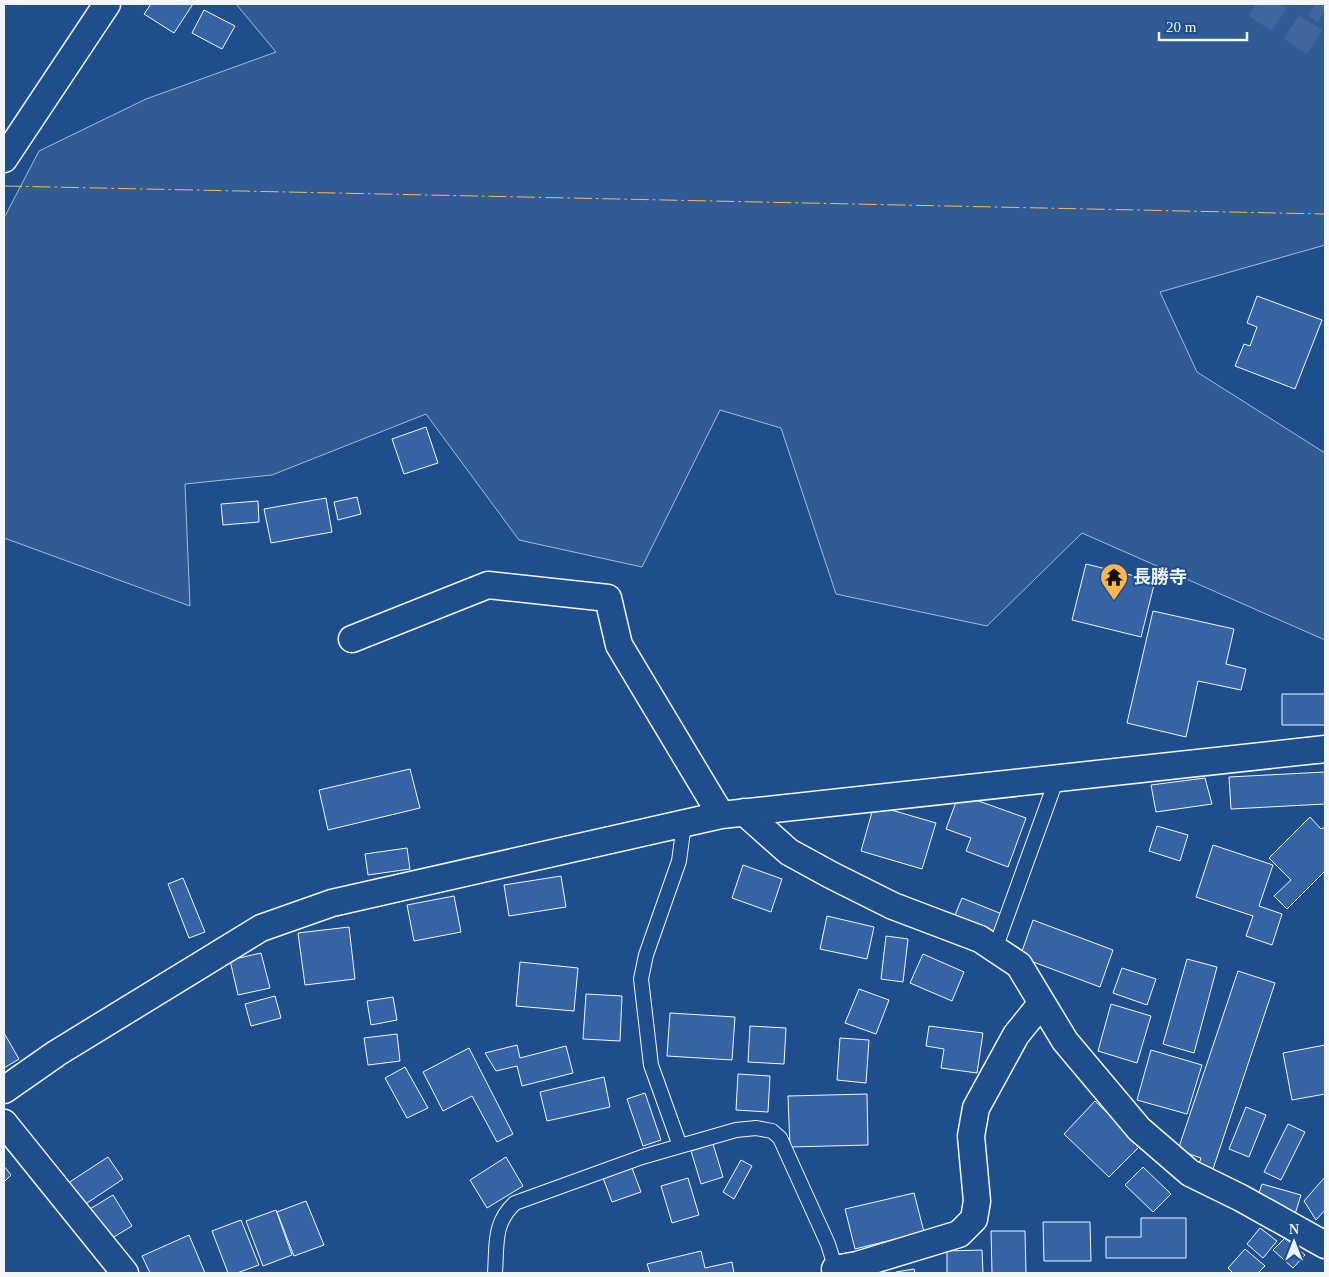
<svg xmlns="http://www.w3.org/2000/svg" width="1329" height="1277" font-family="'Times New Roman','Noto Sans JP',serif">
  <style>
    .green { fill: #305b95; stroke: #a8bbd7 }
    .building { fill: #3563a3; stroke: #f2f6ff }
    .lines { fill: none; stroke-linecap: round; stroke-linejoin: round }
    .trunk-tunnel { stroke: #3f679d; stroke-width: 28; stroke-dasharray: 28 14; stroke-linecap: butt }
    .service-casing { stroke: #f2f6ff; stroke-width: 16 }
    .minor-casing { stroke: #f2f6ff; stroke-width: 29 }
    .service { stroke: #1f4e8c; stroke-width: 14 }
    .minor { stroke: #1f4e8c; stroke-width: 26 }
    .power { stroke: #ffb74d; stroke-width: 1; stroke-dasharray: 18 4 2.5 4; stroke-linecap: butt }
    .labels { text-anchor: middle; stroke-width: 4; stroke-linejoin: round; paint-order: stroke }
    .poi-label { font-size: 18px; font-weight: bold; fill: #f2f6ff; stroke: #1f4e8c; text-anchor: start }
  </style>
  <rect width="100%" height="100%" fill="#1f4e8c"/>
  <path class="green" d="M236 4H1325V245L1160 292 1197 372 1325 453V640L1082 533 987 626 836 594 781 428 720 410 642 567 519 540 426 414 272 475 185 484 190 606 4 538V218L39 151 146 99 276 52Z"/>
  <path class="building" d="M151 4H193L174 33 144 14Z
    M204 10 235 26 222 49 192 33Z
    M1257 296 1322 320 1295 389 1235 366 1244 344 1250 346 1257 327 1247 323Z
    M426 427 438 463 404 474 392 439Z
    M357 497 361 514 338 520 334 502Z
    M326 498 332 532 271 543 264 509Z
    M258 501 259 522 223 525 221 504Z
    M1086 564 1155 581 1141 637 1072 620Z
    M1153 611 1234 629 1226 664 1246 669 1241 690 1198 681 1186 737 1127 723Z
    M1282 694H1325V725H1282Z
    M410 769 420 808 328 830 319 790Z
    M1325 772V804L1231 809 1229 777Z
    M1205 778 1212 804 1156 812 1151 785Z
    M959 794 1026 818 1008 867 966 851 971 838 946 829Z
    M874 805 936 823 922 869 861 851Z
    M1310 817 1321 829 1325 827V871L1287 909 1274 896 1291 880 1269 858Z
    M1157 826 1188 835 1180 861 1149 851Z
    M1213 845 1273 865 1259 906 1282 914 1272 945 1246 936 1253 916 1196 897Z
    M407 848 410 869 368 875 365 854Z
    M743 865 782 879 771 912 732 898Z
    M561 876 566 907 509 916 504 885Z
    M183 878 205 932 189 938 168 884Z
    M454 896 461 932 414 941 407 905Z
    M962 898 1007 916 991 935 953 920Z
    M827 916 874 927 867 959 820 949Z
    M1033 920 1113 950 1100 987 1020 957Z
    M349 927 355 979 305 985 298 933Z
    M886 936 908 939 903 982 881 979Z
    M261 953 270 988 238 995 230 960Z
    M923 954 964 972 952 1001 910 983Z
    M1187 959 1217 967 1194 1053 1163 1044Z
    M520 962 578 968 574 1011 516 1006Z
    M1122 968 1156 979 1147 1005 1113 993Z
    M1238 971 1275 983 1212 1172 1198 1167 1201 1158 1178 1150Z
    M859 989 889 1000 876 1034 845 1023Z
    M586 994 622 996 620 1041 583 1039Z
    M275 996 281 1018 251 1026 245 1004Z
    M393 997 397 1020 371 1025 367 1001Z
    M1111 1004 1151 1016 1137 1063 1098 1051Z
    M670 1013 735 1017 732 1060 667 1056Z
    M750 1026 786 1028 784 1064 748 1062Z
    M929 1026 983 1033 977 1073 941 1068 944 1049 926 1046Z
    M4 1033 19 1059 4 1068Z
    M397 1034 400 1061 368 1065 364 1038Z
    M840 1038 869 1040 866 1083 837 1080Z
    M517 1045 520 1058 566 1046 573 1073 522 1086 517 1066 496 1071 485 1053Z
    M1325 1045V1094L1292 1100 1283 1053Z
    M469 1048 513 1134 497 1142 472 1096 443 1111 423 1072Z
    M1151 1050 1202 1065 1187 1114 1137 1100Z
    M405 1067 428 1108 407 1118 385 1078Z
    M738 1074 770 1076 768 1112 736 1110Z
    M604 1077 610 1107 547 1121 540 1092Z
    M645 1093 661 1140 643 1146 627 1099Z
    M867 1094 868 1145 790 1147 788 1096Z
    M1095 1101 1141 1145 1109 1177 1064 1134Z
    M1246 1107 1266 1115 1249 1157 1229 1149Z
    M1288 1124 1305 1132 1281 1180 1264 1172Z
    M713 1144 723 1177 701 1184 691 1151Z
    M108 1157 123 1179 81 1207 65 1185Z
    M506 1157 523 1186 487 1208 470 1180Z
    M741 1160 752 1166 734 1199 723 1192Z
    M4 1166 11 1175 4 1182Z
    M1143 1167 1171 1194 1153 1212 1125 1185Z
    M632 1168 641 1192 612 1202 603 1178Z
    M1325 1177V1210L1316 1220 1304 1201Z
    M688 1178 699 1215 672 1223 661 1186Z
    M1262 1184 1301 1195 1295 1214 1256 1202Z
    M914 1193 924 1232 855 1249 845 1209Z
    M113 1195 132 1226 104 1243 85 1212Z
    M306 1201 324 1245 294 1256 277 1212Z
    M276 1210 292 1255 263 1266 246 1221Z
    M1141 1218H1186V1258H1106V1237H1141Z
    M241 1220 259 1265 237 1273H228L212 1231Z
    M1043 1222H1090L1091 1261H1044Z
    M1260 1228 1277 1241 1263 1258 1247 1244Z
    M991 1231H1025L1026 1273H992Z
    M189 1235 205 1273H150L142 1256Z
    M1285 1238 1305 1255 1293 1268 1273 1250Z
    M1245 1249 1265 1266 1258 1273H1233L1228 1268Z
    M982 1250 983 1273H947V1251Z
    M701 1251 705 1268 732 1262 734 1273H650L647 1264Z
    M914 1269 915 1273H896V1272Z"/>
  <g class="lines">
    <path class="trunk-tunnel" d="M1256 4 1325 49
      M1315 4 1325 10"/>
    <g class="service-casing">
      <path id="service" d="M995 949 1057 778
        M680 1146 651 1065 641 979 646 955 679 861 684 824
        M495 1273C497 1245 493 1223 515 1203L642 1157 736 1130 756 1128 772 1131 780 1138 828 1244 837 1273"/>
    </g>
    <g class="minor-casing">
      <path id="minor" d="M4 159 107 4
        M352 639 488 585 608 598 619 645 721 815
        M744 812 789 852 831 875 893 906 980 939 1019 965 1065 1041 1139 1129 1190 1173 1241 1198 1325 1245
        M4 1090 57 1053 261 928 332 903 721 815 1325 749
        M4 1123 125 1273
        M835 1269 857 1265 959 1234 974 1219 977 1201 971 1136 976 1108 1016 1035 1041 1004"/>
    </g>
    <use href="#service" class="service"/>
    <use href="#minor" class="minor"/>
    <path class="power" d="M4 186 1325 214"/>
  </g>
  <defs>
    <g id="temple-pin" transform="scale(1.4375)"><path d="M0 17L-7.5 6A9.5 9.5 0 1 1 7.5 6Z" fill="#ffb74d" stroke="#1f4e8c"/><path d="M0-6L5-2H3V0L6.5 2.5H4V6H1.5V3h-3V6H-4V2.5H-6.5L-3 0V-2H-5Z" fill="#111"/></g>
  </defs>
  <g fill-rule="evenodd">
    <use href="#temple-pin" x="1114" y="577"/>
  </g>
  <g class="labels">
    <g class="poi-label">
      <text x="1133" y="583">長勝寺</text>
    </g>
  </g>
  <rect width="1329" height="1277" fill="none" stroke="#f2f6ff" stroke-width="10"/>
  <g transform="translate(1294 1242)" stroke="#1f4e8c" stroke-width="4" paint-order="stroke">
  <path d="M0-4L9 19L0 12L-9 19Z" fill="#f2f6ff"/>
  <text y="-8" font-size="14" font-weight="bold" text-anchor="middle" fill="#f2f6ff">N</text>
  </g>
  <path d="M1159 32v8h88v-8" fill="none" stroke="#f2f6ff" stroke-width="2.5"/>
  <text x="1166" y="32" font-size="15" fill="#f2f6ff" stroke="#1f4e8c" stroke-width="4" paint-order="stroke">20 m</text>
</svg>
